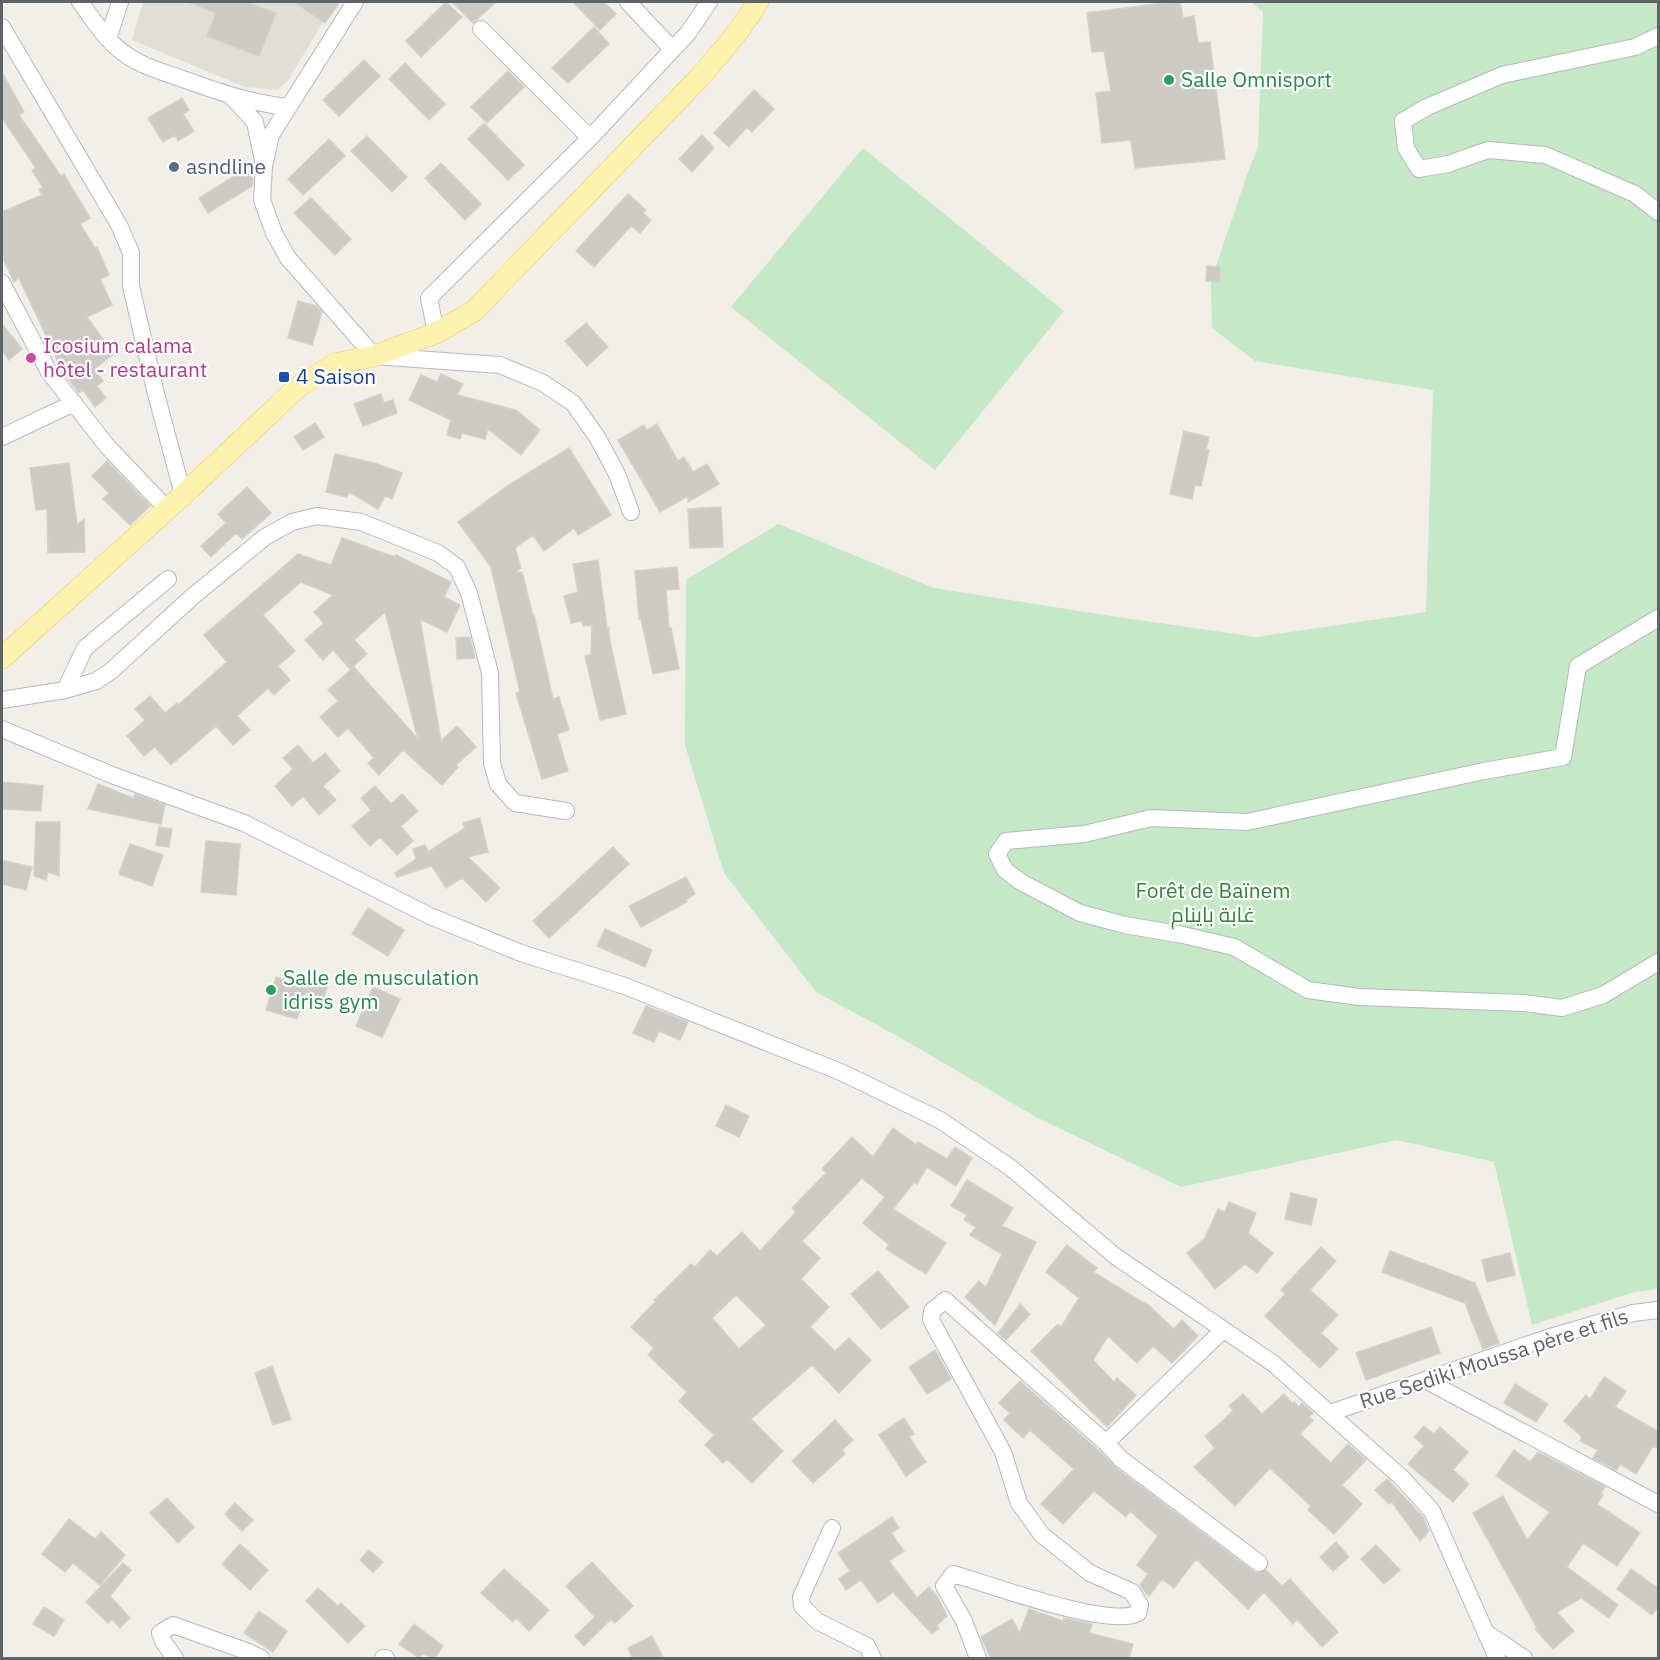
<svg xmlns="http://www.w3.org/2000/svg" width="1660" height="1660" font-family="'IBM Plex Sans',Cairo,sans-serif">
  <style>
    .education { fill: #e1ded6 }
    .green { fill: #c5e8c5 }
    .building { fill: #cccac5; stroke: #d6d1c6; stroke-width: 1.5; fill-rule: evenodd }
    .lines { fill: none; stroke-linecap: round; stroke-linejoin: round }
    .minor-casing { stroke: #b5b8bc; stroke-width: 18 }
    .major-casing { stroke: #f2c960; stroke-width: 22 }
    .minor { stroke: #fff; stroke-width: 16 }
    .major { stroke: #fff2af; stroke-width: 21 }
    .leisure-dot { fill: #2e9e5b; stroke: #fff; stroke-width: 2 }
    .service-dot { fill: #5c6f8a; stroke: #fff; stroke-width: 2 }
    .hotel-dot { fill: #d1479c; stroke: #fff; stroke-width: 2 }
    .transit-dot { fill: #1a4fb4; stroke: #fff; stroke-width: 2 }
    .labels { text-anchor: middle; stroke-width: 4.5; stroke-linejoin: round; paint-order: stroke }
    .leisure-label { font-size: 21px; fill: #27864d; stroke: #fff; text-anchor: start }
    .service-label { font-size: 21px; fill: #4e5e75; stroke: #fff; text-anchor: start }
    .hotel-label { font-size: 21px; fill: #b23c85; stroke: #fff; text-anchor: start }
    .transit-label { font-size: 21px; fill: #164399; stroke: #fff; text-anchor: start }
    .park-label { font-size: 21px; fill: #348238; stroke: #fff }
    .street-label { font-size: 21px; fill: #5f6368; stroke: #fff }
  </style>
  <rect width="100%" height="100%" fill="#f1efe8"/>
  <path class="education" d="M143 2H335L289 79 278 90 245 87 132 40Z"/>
  <path class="green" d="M1251 2H1658V1289L1634 1292 1532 1325 1494 1162 1397 1140 1181 1187 1034 1116 901 1038 816 992 724 873 685 745 686 580 778 524 934 588 1104 615 1256 637 1426 612 1433 390 1255 361 1212 328 1211 281 1247 175 1258 147 1263 12Z
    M863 148 1064 311 935 470 731 307Z"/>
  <path class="building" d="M188 2H246L276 13 259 56 207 36 216 13Z
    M294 2H340L325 23Z
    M446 2 462 17 421 57 406 41Z
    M452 2H496L473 23Z
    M573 2H604L616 14 600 30Z
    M1171 2H1180L1183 18 1194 16 1198 43 1210 42 1225 159 1135 168 1131 140 1102 143 1096 93 1111 91 1104 51 1092 52 1087 13Z
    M594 27 609 44 568 83 552 68Z
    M364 60 380 76 339 116 323 100Z
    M405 63 445 104 429 120 389 79Z
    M508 71 524 87 487 123 471 107Z
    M2 72 24 112 19 115 61 176 64 174 90 218 80 224 95 248 97 247 109 275 100 279 112 305 87 317 114 354 94 369 103 381 97 386 106 398 95 407 83 390 79 393 63 372 19 278 14 282 2 256V212L42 195 39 190 43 187 32 171 36 168 2 118Z
    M754 90 774 109 752 132 747 127 729 147 714 133Z
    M182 98 189 110 183 114 194 131 178 141 175 135 163 142 148 118Z
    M484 123 524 165 508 180 468 139Z
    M702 135 714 148 692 172 679 159Z
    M367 136 407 177 392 192 351 151Z
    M329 139 345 156 303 195 288 179Z
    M441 163 481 204 465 220 425 178Z
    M246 169 253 179 252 186 208 213 199 198Z
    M628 194 646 210 643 213 651 220 640 233 631 226 594 267 576 251Z
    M311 198 351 239 335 255 294 213Z
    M1207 266 1220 267V282L1206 281Z
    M298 301 316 306 322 312 312 345 288 338Z
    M586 323 608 347 587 366 565 341Z
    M2 324 22 349 9 360 2 351Z
    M441 374 463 384 457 395 516 410 540 430 521 455 488 429 485 439 462 433 460 439 447 435 451 420 409 400 421 375 437 382Z
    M381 394 384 403 393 400 397 413 363 426 354 404Z
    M315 423 324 437 303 450 294 437Z
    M657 424 678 461 684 457 693 472 707 464 719 484 688 502V496L660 512 618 440 644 425 647 430Z
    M1184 431 1209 437 1206 449 1209 450 1201 486 1195 485 1192 499 1170 494Z
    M569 448 611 515 578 535 574 528 544 551 533 535 515 548 521 568 514 573 522 572 533 616 534 615 553 699 559 697 569 730 557 734 568 771 542 779 516 693 520 692 491 567 458 522 510 484Z
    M335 454 374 463 402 473 392 499 385 496 378 509 349 492 347 497 326 492Z
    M107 461 150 506 130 525 103 499 109 493 92 476Z
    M69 463 77 525 84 519 85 552 48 553 47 509 36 510 30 468Z
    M247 487 271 513 242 539 236 533 211 557 201 546 226 523 218 514Z
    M721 507 723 547 690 548 688 509Z
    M342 538 395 557 396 555 451 582 444 597 460 605 447 632 420 619 441 741 457 726 476 747 456 765 458 767 442 785 403 750 379 775 368 763 374 758 348 728 338 737 320 717 338 701 328 690 354 667 418 739 385 612 354 640 367 654 350 669 333 650 323 660 305 640 324 623 314 612 333 595 301 582 263 615 295 651 278 666 290 680 274 695 268 688 237 716 250 730 233 745 216 726 171 765 155 747 144 756 127 736 145 720 135 709 150 696 165 713 177 703 178 705 227 662 204 635 298 554 331 565Z
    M598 560 607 628H609V637L626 714 600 720 585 656 591 654 592 625 583 626 582 621 571 623 564 596 578 592 573 564Z
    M677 567 679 589 666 590 669 628H671L679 669 653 674 641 619H639L635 571Z
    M470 637 475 658 457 659 456 638Z
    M298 745 313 763 325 753 340 771 323 786 336 800 319 815 303 796 292 806 275 786 293 769 283 758Z
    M2 782 43 786 41 811 2 809Z
    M98 784 133 798 135 794 165 805 161 824 88 809Z
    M375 786 391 804 402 794 418 811 401 826 413 841 397 855 380 837 370 846 352 826 371 810 361 798Z
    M480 818 488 852 468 857 500 888 486 902 462 878 446 888 432 866 397 877 395 873 416 859 413 849 425 845 428 852 465 828 463 823Z
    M36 822H60L59 876 48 872 46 880 34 876Z
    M159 827 172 829 169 847 156 845Z
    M206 841 240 844 236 895 201 892Z
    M130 844 163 855 152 886 119 874Z
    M613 847 629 864 549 938 533 921Z
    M2 860 32 867 26 890 2 884Z
    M686 877 695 894 686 900 687 902 641 927 629 906Z
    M368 908 404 930 388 956 352 934Z
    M605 929 652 950 645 967 597 946Z
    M311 975 329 981 324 998 306 992Z
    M276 977 307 987 297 1019 266 1010Z
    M373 987 400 999 382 1037 356 1026Z
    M646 1006 688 1022 680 1040 659 1031 654 1042 633 1033Z
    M726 1105 749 1116 739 1137 716 1126Z
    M893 1128 917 1145 918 1142 947 1159 955 1147 972 1158 956 1186 927 1167 917 1184 914 1182 893 1209 946 1243 926 1274 886 1249 889 1245 863 1223 885 1197 862 1178 802 1241 820 1258 801 1279 829 1307 810 1327 835 1351 849 1338 871 1360 839 1393 812 1365 751 1419 783 1451 752 1483 727 1459 723 1463 705 1445 714 1435 679 1401 687 1392 648 1355 654 1348 631 1327 656 1301 654 1300 691 1264 695 1267 710 1250 717 1256 742 1232 760 1251 796 1212 792 1208 826 1173 822 1169 852 1137 873 1157ZM736 1295 766 1325 739 1349 712 1318Z
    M967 1180 1013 1208 1002 1226 1036 1242 995 1325 965 1297 979 1281 986 1287 1002 1254 970 1235 976 1227 964 1220 967 1215 951 1206Z
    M1291 1193 1317 1199 1311 1225 1285 1219Z
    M1229 1202 1256 1213 1248 1233 1273 1253 1257 1273 1245 1264 1215 1289 1187 1253 1205 1238 1218 1209 1225 1212Z
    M1067 1245 1097 1268 1093 1272 1144 1303 1145 1302 1174 1329 1182 1320 1198 1336 1172 1363 1153 1346 1137 1363 1108 1336 1093 1360 1114 1382 1117 1378 1136 1395 1107 1427 1031 1351 1058 1324 1061 1327 1079 1298 1046 1272Z
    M1321 1247 1336 1261 1310 1290 1338 1315 1321 1333 1338 1349 1320 1368 1265 1316 1285 1294 1281 1290Z
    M1390 1251 1475 1283 1499 1343 1483 1349 1465 1303 1382 1272Z
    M1510 1253 1515 1275 1487 1282 1482 1260Z
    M878 1271 909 1307 881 1329 851 1294Z
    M1020 1304 1030 1314 1006 1340 998 1333Z
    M1431 1327 1440 1353 1366 1380 1356 1353Z
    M935 1350 951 1379 927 1394 909 1367Z
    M272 1366 291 1419 273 1425 255 1373Z
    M1604 1377 1626 1391 1615 1407 1659 1432V1449L1653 1446 1636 1474 1620 1464 1616 1470 1593 1458 1598 1450 1580 1441 1582 1437 1564 1421 1586 1395 1590 1399Z
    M1020 1381 1099 1451 1115 1467 1253 1571 1258 1573 1266 1570 1282 1586 1290 1579 1338 1632 1322 1647 1297 1619 1293 1624 1264 1592 1248 1609 1196 1559 1174 1588 1162 1579 1149 1596 1145 1592 1140 1585 1148 1574 1137 1565 1158 1536 1130 1511 1126 1517 1094 1491 1063 1524 1041 1504 1074 1469 1030 1430 1023 1438 1004 1420 1010 1413 999 1403Z
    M1515 1384 1548 1404 1536 1422 1504 1403Z
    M1243 1394 1262 1414 1284 1394 1292 1403 1294 1402 1299 1407 1302 1403 1313 1413 1309 1417 1313 1420 1300 1434 1331 1463 1348 1444 1366 1460 1342 1485 1362 1504 1334 1534 1308 1510 1311 1506 1270 1468 1235 1506 1194 1467 1215 1448 1205 1436 1225 1419 1233 1410 1229 1406Z
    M904 1418 914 1434 909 1437 926 1462 906 1476 879 1435Z
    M835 1420 853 1440 842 1450 845 1454 813 1483 792 1461Z
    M1424 1426 1434 1434 1440 1427 1468 1452 1453 1470 1469 1484 1453 1502 1408 1464 1424 1446 1414 1437Z
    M1514 1450 1530 1462 1538 1452 1605 1487 1601 1493 1603 1495 1597 1504 1640 1533 1617 1566 1583 1543 1567 1567 1618 1605 1609 1618 1581 1598 1557 1612 1574 1631 1553 1649 1535 1629 1537 1628 1473 1513 1503 1496 1527 1540 1550 1512 1496 1476Z
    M1387 1479 1423 1517 1429 1531 1420 1541 1392 1502 1389 1504 1375 1490Z
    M167 1498 194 1527 178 1543 150 1513Z
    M235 1503 253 1520 242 1531 225 1514Z
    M892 1517 899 1528 891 1533 904 1551 889 1561 917 1598 929 1587 937 1596 947 1616 937 1625 939 1628 932 1634 893 1592 878 1603 861 1580 846 1590 839 1579 850 1571 838 1553Z
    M69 1519 95 1539 101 1532 125 1555 100 1585 73 1563 65 1572 42 1554Z
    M1336 1542 1349 1557 1333 1571 1320 1557Z
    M240 1544 268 1570 250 1590 222 1564Z
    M1376 1545 1400 1570 1384 1584 1361 1559Z
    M369 1550 383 1562 373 1572 360 1560Z
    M592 1562 633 1606 615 1623 611 1619 584 1646 575 1636 595 1617 566 1586Z
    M123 1563 131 1570 110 1596 130 1618 120 1628 112 1619 108 1623 86 1602Z
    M504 1569 549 1610 529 1631 516 1618 513 1622 481 1593Z
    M1631 1569 1659 1589V1606L1652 1615 1617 1589Z
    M318 1588 338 1606 341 1603 365 1626 348 1643 306 1601Z
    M44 1607 64 1620 54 1636 33 1624Z
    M1029 1609 1063 1621 1064 1618 1092 1624 1089 1633 1133 1644 1129 1659H991L981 1637 1012 1619 1020 1633Z
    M259 1611 287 1631 273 1652 244 1633Z
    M414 1624 443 1646 434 1659 423 1653 419 1658 399 1644Z
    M652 1636 664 1659H633L628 1648Z"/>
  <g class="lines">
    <g class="minor-casing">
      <path id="minor" d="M80 2C93 19 104 38 121 51 138 65 160 71 180 78 216 91 250 103 287 107
        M355 2 271 135 264 166 262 200 274 233 288 258 374 356 500 365 543 383 573 403 597 437 617 474 631 512
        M628 2 672 49
        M2 27 119 225 131 253V286L155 390 183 495
        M481 29 590 138
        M1658 36 1635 47 1502 75 1427 107 1403 121 1406 148 1419 169 1448 164 1488 150 1545 155 1635 194 1658 212
        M108 39 120 2
        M232 97 255 122 263 161
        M2 283 49 372 108 447 167 509
        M436 333 429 298 590 138 688 33 709 2
        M2 437 74 403
        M1658 618 1578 666 1563 757 1484 771 1247 822 1151 818 1084 834 1006 841 997 854 1005 870 1021 882 1080 913 1125 925 1183 935 1234 947 1308 990 1359 997 1524 1003 1562 1008 1603 995 1658 962
        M65 690 85 648 168 579
        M2 700 65 690 96 681 111 671 192 597 265 537 292 522 317 516 361 522 438 553 457 567 469 593 490 673 492 763 498 784 515 803 566 811
        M2 729 112 775 244 823 430 916 521 953 625 986 843 1073 940 1120 1011 1168 1115 1256 1274 1364 1402 1478 1432 1511 1497 1658
        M1427 1381 1658 1504
        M1330 1413 1547 1338 1633 1313 1658 1310
        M1106 1443 1223 1330
        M832 1528 801 1597 802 1606 817 1621 867 1646 873 1658
        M1485 1632 1524 1658
        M175 1658 164 1643 160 1633 173 1625 246 1651 261 1658
        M383 1658H386
        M978 1658 964 1621 944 1586 953 1574C989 1584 1109 1629 1138 1613L1140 1605 1132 1592 1090 1573 1042 1535 1019 1503 1003 1452 931 1320 932 1311 945 1300 1106 1443 1121 1459 1259 1563"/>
    </g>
    <g class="major-casing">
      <path id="major" d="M2 658 183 495 298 387 335 364 374 356 436 333 474 311 698 79C720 54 741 30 758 2"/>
    </g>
    <use href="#minor" class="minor"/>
    <use href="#major" class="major"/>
  </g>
  <g class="leisure-dot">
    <circle cx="1169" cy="80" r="6"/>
    <circle cx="271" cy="990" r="6"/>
  </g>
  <circle class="service-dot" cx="174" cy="167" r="6"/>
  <circle class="hotel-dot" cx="31" cy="358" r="6"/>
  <rect class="transit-dot" x="278" y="371" width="12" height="12" rx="3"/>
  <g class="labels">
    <g class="leisure-label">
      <text x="1181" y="87">Salle Omnisport</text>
      <text x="283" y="985">Salle de musculation<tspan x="283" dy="24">idriss gym</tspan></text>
    </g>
    <g class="service-label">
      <text x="186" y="174">asndline</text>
    </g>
    <g class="hotel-label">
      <text x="43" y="353">Icosium calama<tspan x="43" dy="24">hôtel - restaurant</tspan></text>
    </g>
    <g class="transit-label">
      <text x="296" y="384">4 Saison</text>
    </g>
    <g class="park-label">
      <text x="1213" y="898">Forêt de Baïnem<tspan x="1213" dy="24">غابة باينام</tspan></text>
    </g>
    <g class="street-label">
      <text transform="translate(1494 1359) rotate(-18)" y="7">Rue Sediki Moussa père et fils</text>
    </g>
  </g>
  <rect width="1660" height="1660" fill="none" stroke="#5f6368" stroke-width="6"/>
</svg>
